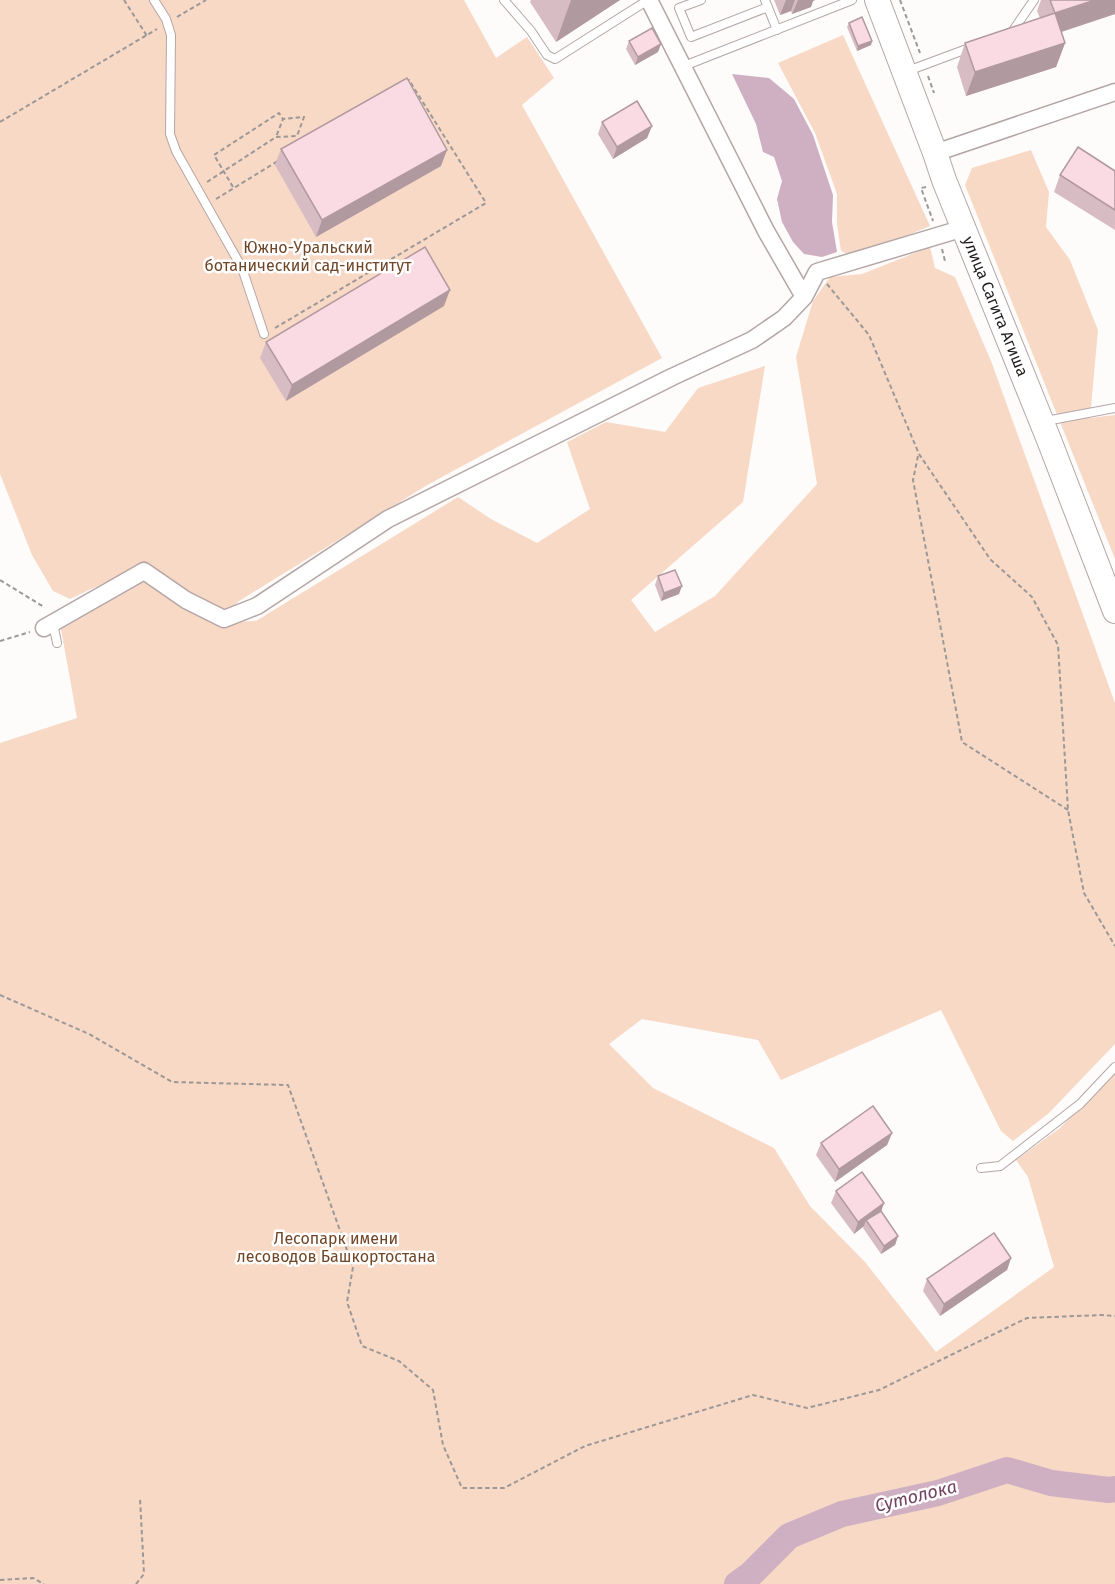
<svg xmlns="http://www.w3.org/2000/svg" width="1115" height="1584" font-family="'Fira Sans',sans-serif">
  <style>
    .green { fill: #f8d9c5 }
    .water { fill: #cfafc2 }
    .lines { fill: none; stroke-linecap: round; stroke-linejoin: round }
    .river { stroke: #cfafc2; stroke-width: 26 }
    .lane-casing { stroke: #b4a6a6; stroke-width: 10 }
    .street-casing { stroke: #b4a6a6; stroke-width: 19 }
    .secondary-casing { stroke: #b4a6a6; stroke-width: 26 }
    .path { stroke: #9c9898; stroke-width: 2; stroke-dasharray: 4.5 3; stroke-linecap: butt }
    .lane { stroke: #fff; stroke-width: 8 }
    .street { stroke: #fff; stroke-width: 16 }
    .secondary { stroke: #fff; stroke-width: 24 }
    .wall { fill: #d8bcc3 }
    .shaded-wall { fill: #b0999f }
    .building { fill: #fbdbe3; stroke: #b0999f; stroke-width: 1.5 }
    .labels { text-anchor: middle; stroke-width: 5; stroke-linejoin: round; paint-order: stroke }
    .park-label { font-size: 16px; fill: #704525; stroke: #fff }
    .street-label { font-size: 16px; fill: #201b1b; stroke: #fff }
    .water-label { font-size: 18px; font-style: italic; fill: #714360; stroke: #fff }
  </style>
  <rect width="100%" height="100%" fill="#fefbfb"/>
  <path class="green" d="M0 0H464L496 58 527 37 554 78 522 105 662 358 429 484 239 601 218 622 256 621 458 497 491 519 537 543 590 509 567 442 606 422 665 432 698 388 765 366 743 502 631 600 655 632 715 596 817 484 796 357 813 301 830 277 862 274 930 247 935 268 955 277 991 361 1115 703V1044L1049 1113 1013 1141 1001 1131 941 1010 781 1080 758 1040 642 1019 609 1044 653 1088 774 1148 810 1206 865 1262 936 1352 1054 1267 1028 1177 1016 1160 1060 1128 1115 1071V1584H0V743L77 718 61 629 147 580 144 564 70 599 53 591 32 555 0 474Z
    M843 35 930 226 882 246 851 255 841 251 837 224V194L815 133 778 63Z
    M1031 150 1049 192 1046 227 1070 260 1098 330 1090 418 1115 415V559L965 185 972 168Z"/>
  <path class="water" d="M732 74 769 78 794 99 813 135 833 195 832 222 837 252 822 257 804 254 793 242 782 222 777 199 782 181 774 157 763 152 756 124Z"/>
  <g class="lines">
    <path class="river" d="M737 1584 751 1574 789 1536 842 1514 938 1493 1007 1470 1051 1483 1109 1490 1115 1489"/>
    <g class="lane-casing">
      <path id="lane" d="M154 0 166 19 171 35 170 134 176 151 242 268 264 334
        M504 0 531 31 547 55 555 59 648 0
        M701 0 679 8 691 37 768 7
        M765 0 777 30
        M1009 33 1012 32 1034 0
        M684 66 852 0
        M905 72 972 47
        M1051 420 1115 408
        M53 623 57 643
        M981 1168 1000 1166 1080 1104 1115 1067"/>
    </g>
    <g class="street-casing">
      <path id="street" d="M649 0 766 231 804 297
        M935 153 1115 92
        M44 628 144 571 186 600 224 619 257 606 388 519 672 377 752 340 784 318 804 297 817 272 964 228"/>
    </g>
    <g class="secondary-casing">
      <path id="secondary" d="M877 0 935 153 944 180 1049 440 1115 611"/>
    </g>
    <path class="path" d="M124 0 147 36
      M900 0 920 53
      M177 17 206 0
      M928 76 934 93
      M0 122 157 29
      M207 182 276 137 297 136 304 117 283 119 276 137
      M233 187 214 155 279 113 283 119
      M926 187 921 188 933 221
      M216 199 278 161
      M942 249 945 261
      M827 284 869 335 919 454 990 559 1032 597 1058 645 1068 810 1084 893 1115 946
      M275 328 486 203 409 80 408 81
      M918 456 913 480 962 742 1068 810
      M0 580 44 607
      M0 641 30 632
      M0 995 89 1034 172 1082 288 1085 353 1267 347 1302 362 1346 399 1361 433 1390 443 1445 462 1488H504L585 1446 753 1395 807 1408 879 1390 1027 1318 1102 1315 1115 1316
      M0 1580 33 1578 44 1584
      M136 1584 144 1574 140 1498"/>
    <use href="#lane" class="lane"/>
    <use href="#street" class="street"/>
    <use href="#secondary" class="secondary"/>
  </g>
  <path class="wall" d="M531 0H620L556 42 530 2Z
    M774 0H815L813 1 811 7 792 14 791 11 780 15Z
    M1041 0H1115V14L1061 32 1065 43 1056 67 966 96 957 67 965 43 1040 18 1037 11Z
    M849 23 872 41 871 45 857 51 847 27Z
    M629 41 658 52 635 65 626 49Z
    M602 122 652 126 647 138 613 159 598 134Z
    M281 149 441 166 316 237 275 165Z
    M1115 171V230L1054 192 1060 175Z
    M444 306 286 401 260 358 266 342Z
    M658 576 679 594 661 601 655 585Z
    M892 1133 887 1145 835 1182 816 1155 821 1143Z
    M836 1191 881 1211 898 1236 895 1245 881 1254 863 1228 864 1226 854 1234 831 1203Z
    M1011 1258 1007 1270 940 1316 923 1291 927 1279Z"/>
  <path class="shaded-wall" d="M571 0H620L556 42Z
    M786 0H795L791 11 780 15Z
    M798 0H815L813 1 811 7 792 14Z
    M1095 0H1115V14L1046 37 1055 13Z
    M872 41 871 45 857 51 858 46Z
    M1065 43 1056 67 966 96 975 72Z
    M661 44 658 52 635 65 638 57Z
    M652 126 647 138 613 159 617 147Z
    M447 150 441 166 316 237 322 220Z
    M450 290 444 306 286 401 292 385Z
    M682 586 679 594 661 601 664 593Z
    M892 1133 887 1145 835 1182 839 1169Z
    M884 1203 880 1215 866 1220 864 1226 854 1234 858 1222Z
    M898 1236 895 1245 881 1254 884 1246Z
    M1011 1258 1007 1270 940 1316 944 1304Z"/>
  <path class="building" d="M1050 0H1095L1055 13Z
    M1055 13 1065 43 975 72 965 43Z
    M862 17 872 41 858 46 849 23Z
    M652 28 661 44 638 57 629 41Z
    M407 78 447 150 322 220 281 149Z
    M637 101 652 126 617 147 602 122Z
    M1078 147 1115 171V210L1060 175Z
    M425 247 450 290 292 385 266 342Z
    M675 570 682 586 664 593 658 576Z
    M873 1106 892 1133 839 1169 821 1143Z
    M862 1172 884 1203 858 1222 836 1191Z
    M881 1211 898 1236 884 1246 866 1220Z
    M994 1233 1011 1258 944 1304 927 1279Z"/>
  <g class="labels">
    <g class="park-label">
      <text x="308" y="253">Южно-Уральский<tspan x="308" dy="18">ботанический сад-институт</tspan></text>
      <text x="336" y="1244">Лесопарк имени<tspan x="336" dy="18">лесоводов Башкортостана</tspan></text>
    </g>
    <g class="street-label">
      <text transform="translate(996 306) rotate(68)" y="6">улица Сагита Агиша</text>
    </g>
    <g class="water-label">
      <text transform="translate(916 1496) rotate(-14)" y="6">Сутолока</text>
    </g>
  </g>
</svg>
